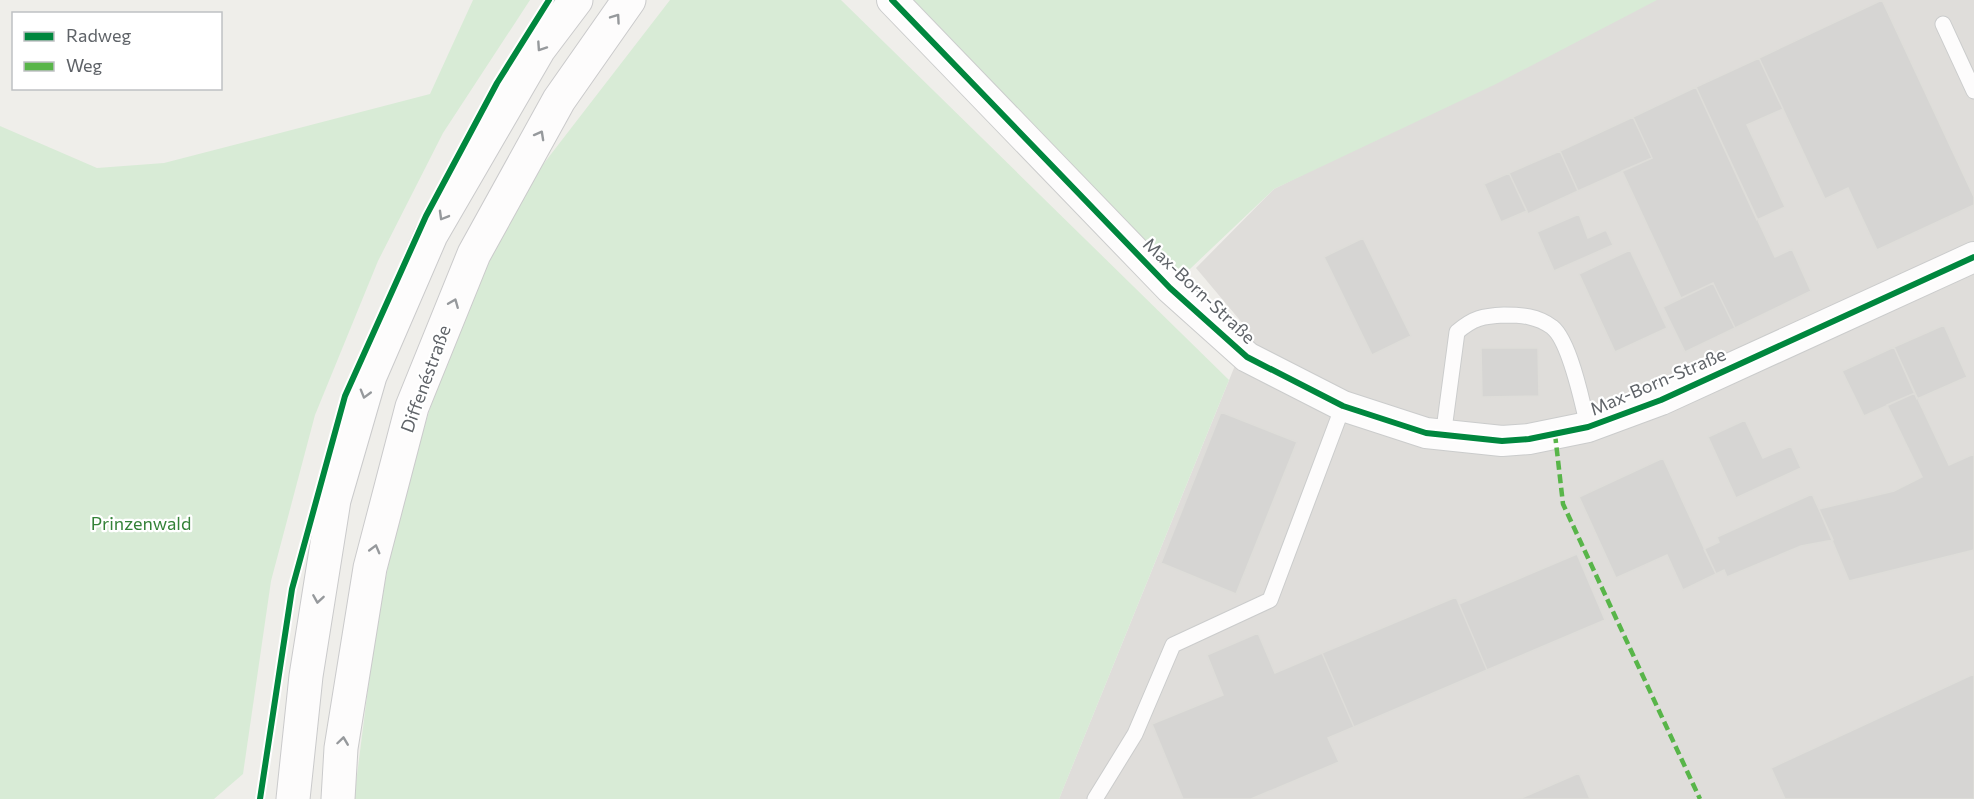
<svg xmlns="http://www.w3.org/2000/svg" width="1974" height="799" font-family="Commissioner,sans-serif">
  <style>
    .industrial { fill: #dfddda }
    .green { fill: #d8ebd6 }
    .building { fill: #d6d5d3; stroke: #deddd9; stroke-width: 1.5 }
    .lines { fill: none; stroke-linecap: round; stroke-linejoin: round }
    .service-casing { stroke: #cbcccc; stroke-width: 17 }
    .minor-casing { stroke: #cbcccc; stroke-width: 32 }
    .secondary-casing { stroke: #cacacb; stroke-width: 35 }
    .service { stroke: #fdfcfc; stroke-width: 15 }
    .minor { stroke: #fdfcfc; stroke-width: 30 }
    .secondary { stroke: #fdfcfc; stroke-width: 33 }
    .quiet { stroke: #58b549; stroke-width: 4.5; stroke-dasharray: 9 4.5; stroke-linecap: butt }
    .cycleway-casing { stroke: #fff; stroke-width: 10 }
    .cycleway { stroke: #00873e; stroke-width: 6 }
    .oneway { stroke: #96999c }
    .labels { text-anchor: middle; stroke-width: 4.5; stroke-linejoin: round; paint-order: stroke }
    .street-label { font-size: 18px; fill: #5f6368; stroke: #fff }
    .park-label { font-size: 18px; fill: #348238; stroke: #fff }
  </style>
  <rect width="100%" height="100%" fill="#efeeea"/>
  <path class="industrial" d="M1653 0H1974V799H1059L1249 331 1196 268 1274 189Z"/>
  <path class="green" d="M473 0H530L443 133 378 261 315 415 271 581 243 774 214 799H0V126L97 168 164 163 430 94Z
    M670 0H841L1229 380 1059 799H354L376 625 402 500 447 353 521 193Z
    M892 0H1657L1496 84 1274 189 1170 288Z"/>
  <path class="building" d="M1882 0 1974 197V205L1877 250 1848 188 1825 199 1759 58Z
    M1759 58 1783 109 1747 125 1785 207 1757 220 1696 87Z
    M1696 87 1775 257 1792 249 1811 291 1735 328 1713 283 1681 298 1622 171 1652 158 1633 117Z
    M1633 117 1652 158 1578 191 1560 151Z
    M1560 151 1578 191 1528 214 1509 173Z
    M1509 173 1527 211 1501 222 1484 184Z
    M1579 214 1588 238 1606 230 1613 245 1554 271 1537 232Z
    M1363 238 1411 336 1372 355 1324 257Z
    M1630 250 1667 328 1615 352 1579 274Z
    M1713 283 1735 328 1685 352 1663 307Z
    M1944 325 1967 377 1917 399 1894 347Z
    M1894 347 1915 393 1864 416 1842 371Z
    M1481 348H1538L1539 396 1482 397Z
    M1915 393 1949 465 1974 454V550L1849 581 1819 509 1894 491 1922 477 1887 405Z
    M1221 412 1297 442 1236 594 1161 563Z
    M1745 420 1763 458 1791 446 1801 468 1736 498 1708 437Z
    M1663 458 1716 574 1683 590 1667 555 1616 578 1579 497Z
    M1812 494 1833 540 1801 546 1727 577 1724 570 1716 574 1704 549 1719 542 1717 537Z
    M1577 554 1605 620 1487 670 1459 604Z
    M1456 597 1487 670 1354 727 1322 653Z
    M1258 633 1275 673 1322 653 1354 727 1328 738 1339 762 1251 799H1183L1152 724 1223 695 1207 655Z
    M1974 674V799H1785L1771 768Z
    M1579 773 1590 799H1519Z"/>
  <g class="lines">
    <g class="service-casing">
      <path id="service" d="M1943 24 1974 91
        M1443 437 1457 332C1473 318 1483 316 1504 315 1522 315 1537 316 1552 327 1570 341 1583 405 1588 427
        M1095 799 1135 734 1173 645 1270 600 1343 406"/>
    </g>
    <g class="minor-casing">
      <path id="minor" d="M892 0 1170 288 1247 357 1343 406 1426 433 1502 441 1529 439 1588 427 1661 400 1974 257"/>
    </g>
    <g class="secondary-casing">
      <path id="secondary" d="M293 799 306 676 334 500 370 376 431 235 539 49 576 0
        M338 799 341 748 370 568 412 407 474 254 559 100 629 0"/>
    </g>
    <use href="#service" class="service"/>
    <use href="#minor" class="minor"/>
    <use href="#secondary" class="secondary"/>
    <path class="quiet" d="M1555 434 1563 504 1700 799"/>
    <g class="cycleway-casing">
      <path id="cycleway" d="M892 0 1170 288 1247 357 1343 406 1426 433 1502 441 1529 439 1588 427 1661 400 1974 257
        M260 799 292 589 345 396 426 216 497 83 549 0"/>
    </g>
    <use href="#cycleway" class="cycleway"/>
  </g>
  <defs><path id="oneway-chevron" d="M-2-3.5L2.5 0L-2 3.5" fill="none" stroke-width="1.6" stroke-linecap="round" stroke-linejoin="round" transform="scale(1.5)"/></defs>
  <g class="oneway">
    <use href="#oneway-chevron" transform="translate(616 18) rotate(-55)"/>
    <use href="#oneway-chevron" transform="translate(541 47) rotate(124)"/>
    <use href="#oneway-chevron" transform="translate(540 135) rotate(-61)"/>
    <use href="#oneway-chevron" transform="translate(443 216) rotate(120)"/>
    <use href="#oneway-chevron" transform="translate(454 303) rotate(-68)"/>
    <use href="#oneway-chevron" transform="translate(365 394) rotate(106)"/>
    <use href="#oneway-chevron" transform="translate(375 549) rotate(-75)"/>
    <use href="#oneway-chevron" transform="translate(318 599) rotate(99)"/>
    <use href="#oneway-chevron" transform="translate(343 741) rotate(-82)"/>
  </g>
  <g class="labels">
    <g class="street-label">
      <text transform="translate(1199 291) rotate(43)" y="6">Max-Born-Straße</text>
      <text transform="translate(426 379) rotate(-70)" y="6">Diffenéstraße</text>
      <text transform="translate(1658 382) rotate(-23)" y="6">Max-Born-Straße</text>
    </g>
    <g class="park-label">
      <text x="141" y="530">Prinzenwald</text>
    </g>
  </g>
  <rect x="12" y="12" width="210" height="78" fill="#ffffff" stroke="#bfc1c3" stroke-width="1.5"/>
  <rect x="24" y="32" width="30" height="9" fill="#00873e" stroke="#bfc1c3" stroke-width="1.5"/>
  <text x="66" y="42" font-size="18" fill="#5f6368">Radweg</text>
  <rect x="24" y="62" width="30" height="9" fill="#58b549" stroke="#bfc1c3" stroke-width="1.5"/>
  <text x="66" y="72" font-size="18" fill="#5f6368">Weg</text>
</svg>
